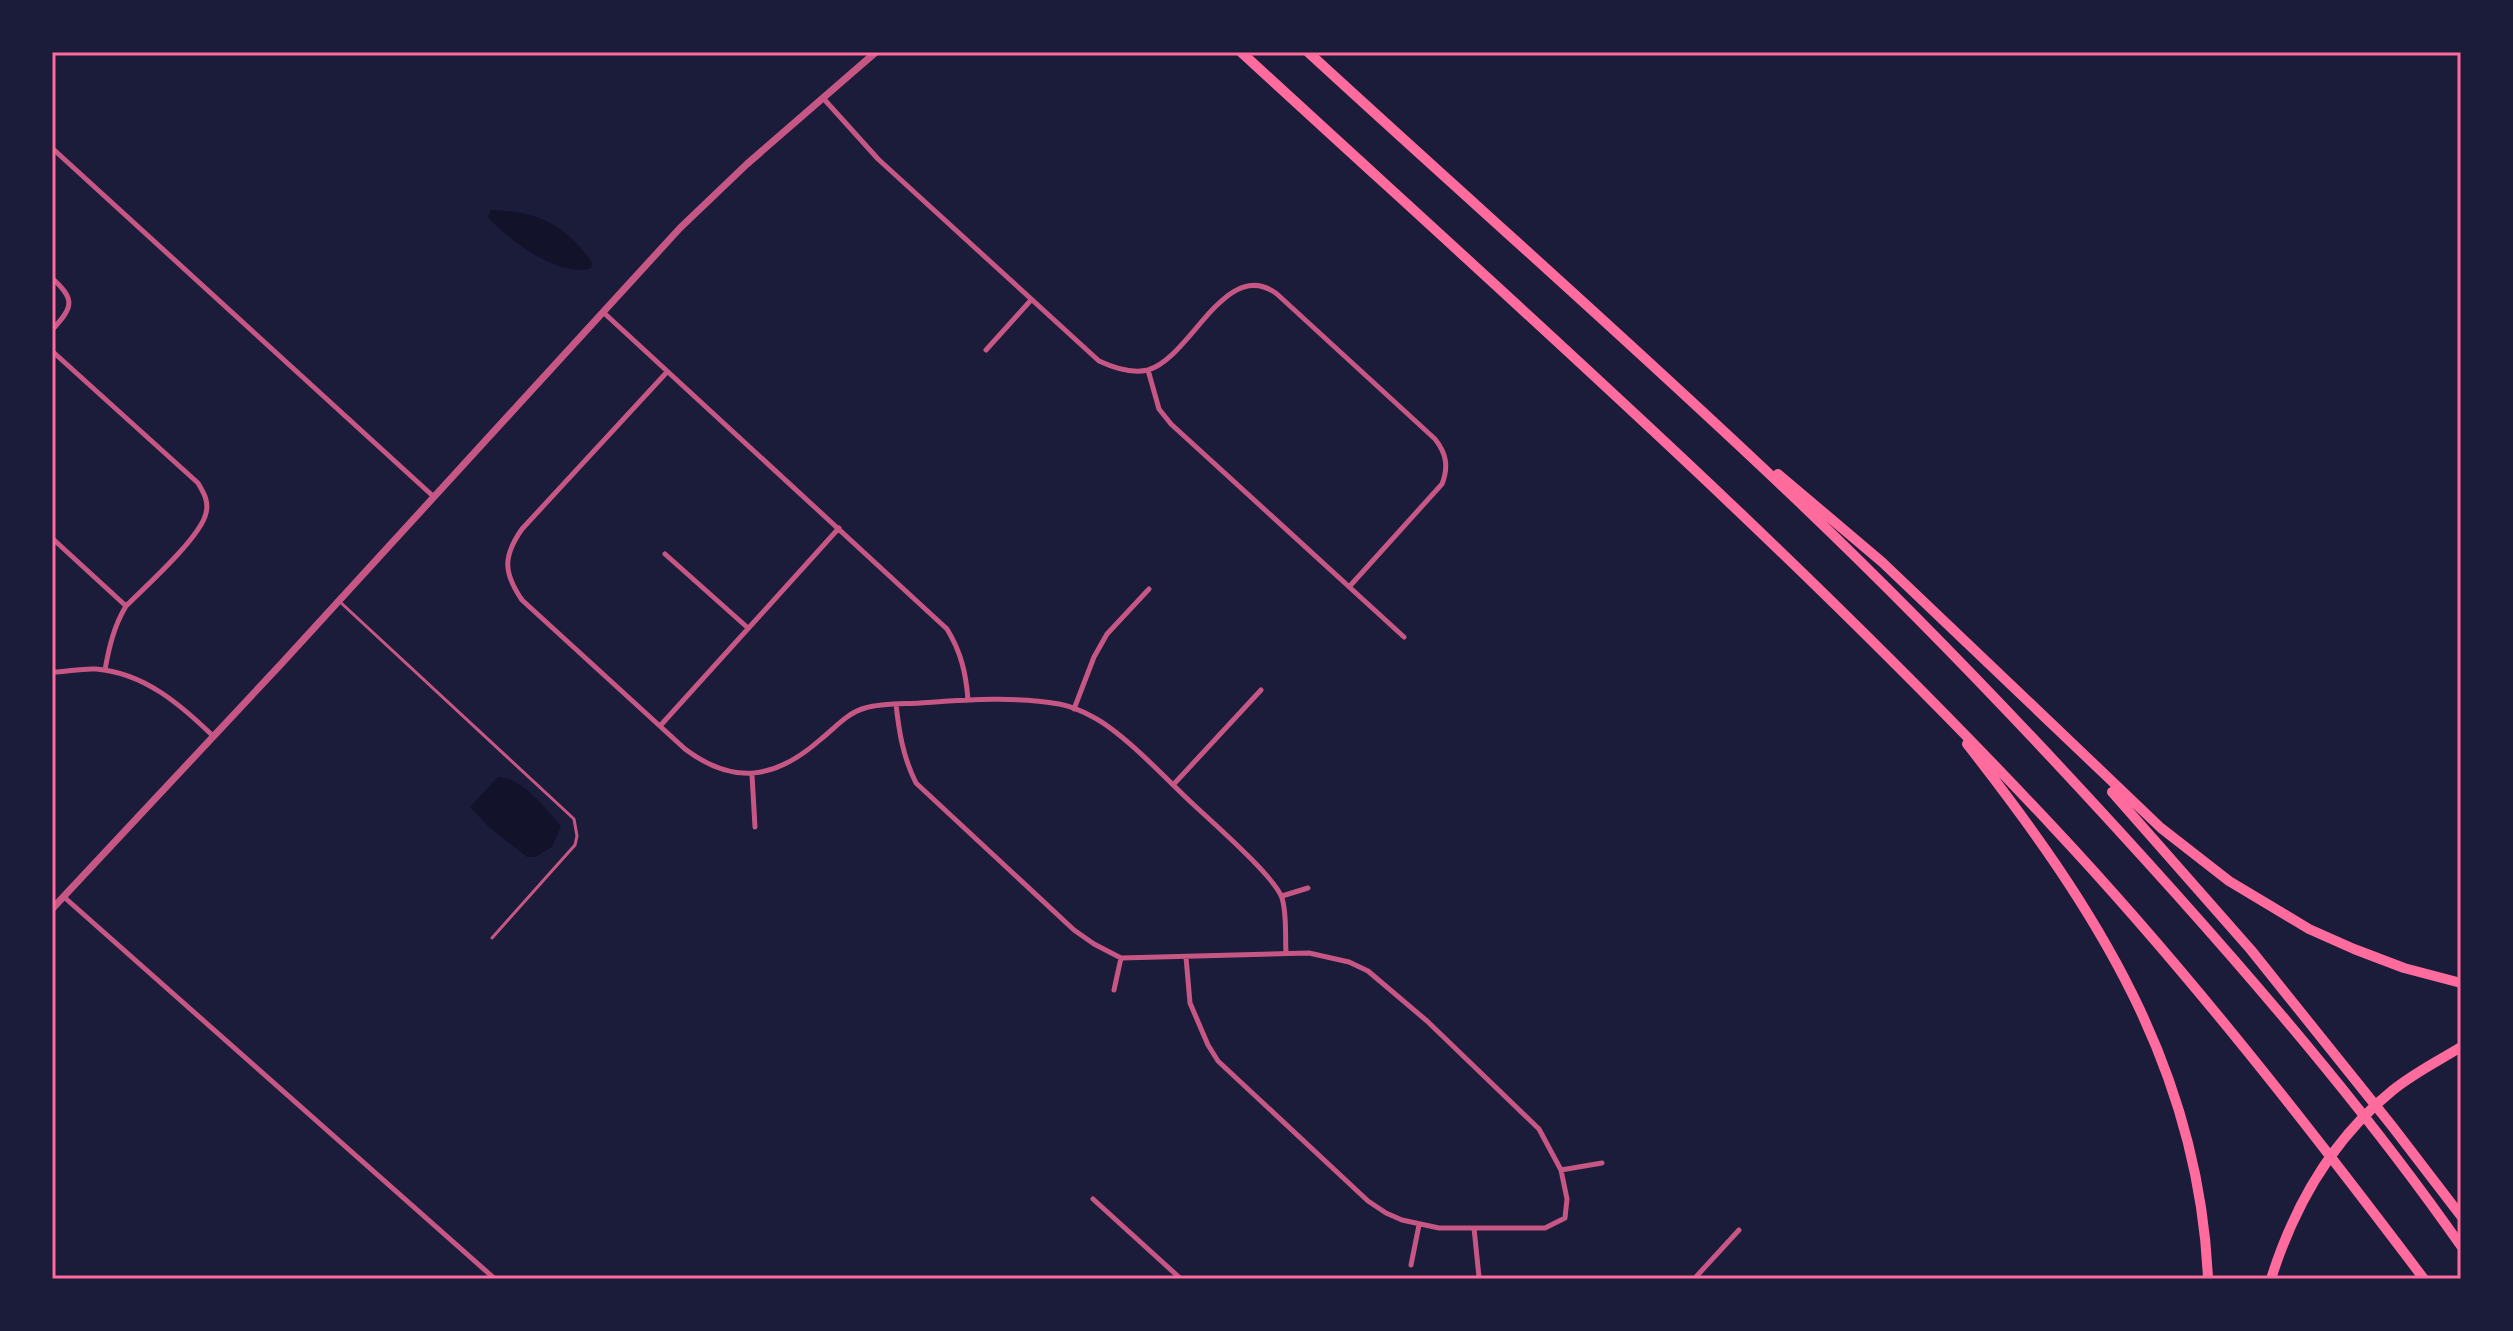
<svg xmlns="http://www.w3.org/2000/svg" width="2513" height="1331" font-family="'Noto Sans',sans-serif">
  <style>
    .water { fill: #12122b }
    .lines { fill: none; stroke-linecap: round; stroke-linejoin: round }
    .service { stroke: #c65784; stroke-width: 3 }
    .minor { stroke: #c65784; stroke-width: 5 }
    .tertiary { stroke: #c65784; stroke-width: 7 }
    .motorway { stroke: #ff6b9d; stroke-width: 10 }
    .neatline { fill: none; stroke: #ff6b9d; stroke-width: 3 }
  </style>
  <rect width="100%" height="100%" fill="#1b1b3a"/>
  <path class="water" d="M491 210C539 212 563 223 592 262L591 268C560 279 507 239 488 217Z
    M498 777C522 777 546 809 561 826L552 847 535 857H527L490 828 470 807Z"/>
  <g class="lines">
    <path class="service" d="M339 601 574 819 577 836 575 845 492 938"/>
    <path class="minor" d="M823 98 878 159 1099 361C1114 368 1131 374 1148 370 1191 358 1226 255 1277 294L1435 439C1446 453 1449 466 1442 484L1349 587
      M52 148 434 497
      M52 278C76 300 73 307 52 330
      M603 312 947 629C961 652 966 673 968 700
      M986 350 1031 300
      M52 351 198 483C204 493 209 502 206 513 201 537 145 587 126 606 114 626 109 647 105 670
      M1148 370 1159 409 1171 424 1404 637
      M667 372 522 529C503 556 503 572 522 600L685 749C734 786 776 779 821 739 835 728 847 713 865 708 882 703 902 704 920 703 965 700 1014 696 1059 704 1070 706 1084 712 1093 717 1124 733 1168 781 1194 805 1212 822 1276 878 1282 898 1287 914 1285 936 1286 952
      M53 539 126 606
      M665 554 748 628
      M52 672C66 672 81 668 96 669 144 673 180 704 213 736
      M896 704C899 732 903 757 916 783L1074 930 1094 944 1121 958 1309 953 1349 962 1368 971 1427 1021 1539 1129 1561 1170 1567 1199 1565 1218 1545 1228H1439L1402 1220 1386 1213 1368 1201 1218 1061 1208 1045 1190 1003 1186 957
      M1074 709 1094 657 1107 634 1149 589
      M660 726 839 528
      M752 775 755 827
      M1173 785 1261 690
      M1282 896 1308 888
      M64 897 495 1279
      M1114 990 1121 958
      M1561 1170 1602 1163
      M1093 1199 1181 1279
      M1474 1228 1479 1277
      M1411 1265 1419 1225
      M1694 1279 1739 1230"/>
    <path class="tertiary" d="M52 909 282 663 680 228 747 164 876 52"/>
    <path class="motorway" d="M1241 52C1517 306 1798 554 2054 828 2187 970 2307 1124 2424 1279
      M1308 52C1472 203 1640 350 1801 504 1932 629 2056 760 2177 895 2277 1007 2375 1123 2461 1246
      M1778 474 1882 562 2161 828 2229 881 2309 929 2354 949 2404 968 2461 983
      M1967 744C2094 906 2199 1067 2208 1279
      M2112 792 2251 950 2392 1126 2461 1216
      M2271 1279C2294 1206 2332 1139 2393 1090 2414 1073 2438 1061 2461 1047"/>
  </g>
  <rect width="2513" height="1331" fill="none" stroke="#1b1b3a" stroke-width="108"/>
  <rect x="54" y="54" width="2405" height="1223" class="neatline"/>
</svg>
